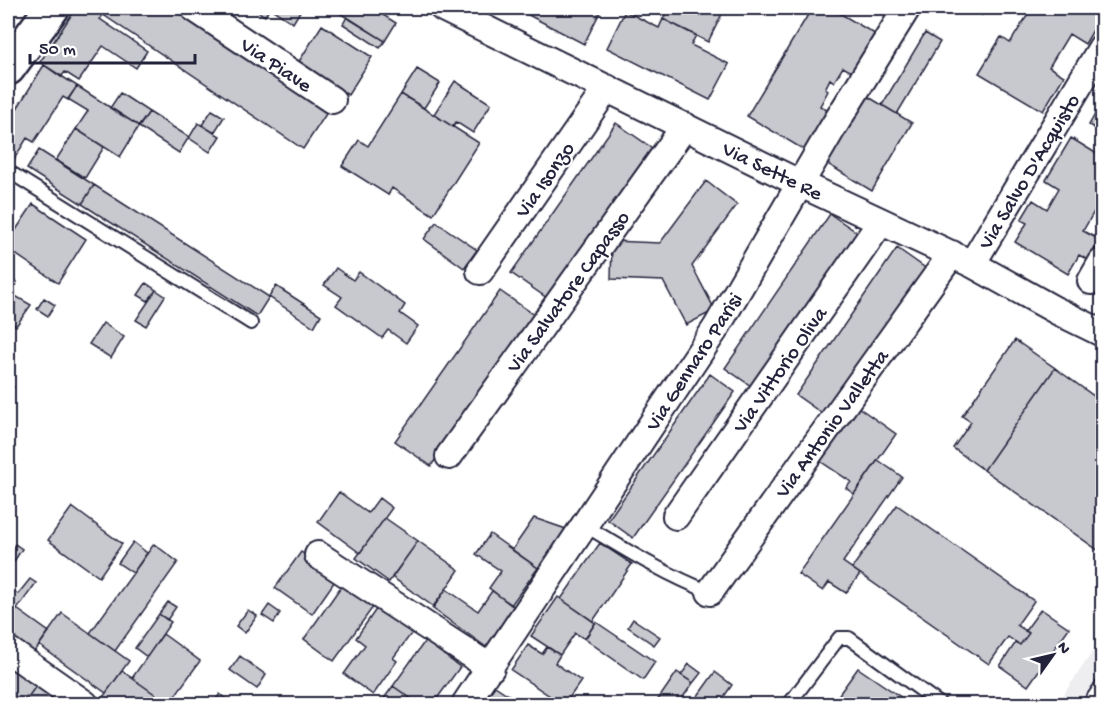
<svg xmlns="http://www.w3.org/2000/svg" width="1110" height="712" font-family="'Gochi Hand',sans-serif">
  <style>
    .built { fill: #eeeef1 }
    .building { fill: #c8c8cf; stroke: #22223b; stroke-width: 1.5 }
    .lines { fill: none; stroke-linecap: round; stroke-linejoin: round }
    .lane-casing { stroke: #22223b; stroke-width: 16 }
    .street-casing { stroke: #22223b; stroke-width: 30 }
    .secondary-casing { stroke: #22223b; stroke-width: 38 }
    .lane { stroke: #fff; stroke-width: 12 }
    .street { stroke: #fff; stroke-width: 26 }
    .secondary { stroke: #fff; stroke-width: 33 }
    .labels { text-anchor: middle; stroke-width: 4.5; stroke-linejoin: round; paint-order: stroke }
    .street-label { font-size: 21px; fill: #22223b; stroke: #fff }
  </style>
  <rect width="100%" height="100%" fill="#fff"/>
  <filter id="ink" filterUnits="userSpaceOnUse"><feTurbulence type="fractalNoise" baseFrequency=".0167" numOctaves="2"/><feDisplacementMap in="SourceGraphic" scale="12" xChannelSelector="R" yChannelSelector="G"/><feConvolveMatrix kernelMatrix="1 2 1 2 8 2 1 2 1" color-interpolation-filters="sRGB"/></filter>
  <g filter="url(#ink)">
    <path class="built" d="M1102 638V704H1057Z"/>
    <path class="building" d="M76 8H93L103 15 100 19 147 51 136 68 103 46 79 81 65 72 61 77 40 62Z
      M93 8H180L330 108 303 149Z
      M251 8H302L293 23 270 8 265 16Z
      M334 8H372L396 23 385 41 333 9Z
      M515 8H602L584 44Z
      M669 8H725L708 42 663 19Z
      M741 8H755L753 13Z
      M812 8H831L880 37 857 75 843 67 834 82 830 79 825 89 828 91 820 106 830 112 806 151 747 116Z
      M969 8H986L982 15Z
      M1032 8H1102V15L1085 44 1069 34 1049 67 1064 76 1043 111 979 73 1001 37 1010 43Z
      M625 11 659 28 663 19 696 35 691 45 729 64 710 100 607 48Z
      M347 17 385 41 380 48 343 24Z
      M322 25 372 57 348 95 298 63Z
      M925 33 940 42 897 114 882 105Z
      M44 65 77 86 68 100 63 97 34 142 27 138 8 169V123Z
      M417 69 440 83 424 108 401 94Z
      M455 81 491 104 473 133 456 122 453 127 434 114Z
      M77 86 139 126 120 157 76 129 88 111 68 99Z
      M120 93 149 112 139 126 110 108Z
      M401 94 479 143 433 215 392 188 388 195 342 166 359 140 368 146Z
      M867 96 912 123 872 191 826 163Z
      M1102 102V133L1089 125Z
      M212 110 224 117 214 133 202 125Z
      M149 112 189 137 179 153 139 127Z
      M198 123 220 136 210 152 189 138Z
      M616 123 652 148 547 298 511 273Z
      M76 129 104 147 85 178 56 160Z
      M1071 138 1102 157V214L1095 210 1083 231 1100 240 1088 260 1079 255 1068 274 1015 242 1027 223 1021 220 1033 200 1047 209 1059 188 1046 180Z
      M39 150 94 185 82 204 27 169Z
      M706 181 737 205 692 266 715 310 686 325 663 281 611 279 612 241 660 243Z
      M94 185 269 297 257 316 82 204Z
      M33 204 86 239 58 283 8 249V242Z
      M8 209 15 213 8 225Z
      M830 214 858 233 751 386 725 368Z
      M436 222 477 250 464 268 424 239Z
      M897 248 931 272 830 419 796 395Z
      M336 268 353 280 359 272 405 305 400 313 418 326 406 343 388 330 382 338 336 305 342 297 324 285Z
      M8 277 17 282 10 293 31 305 16 326 8 321Z
      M146 283 156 290 148 301 138 295Z
      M276 286 321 315 314 327 269 297Z
      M156 290 165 296 146 326 136 320Z
      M500 291 536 316 431 466 395 441Z
      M44 298 55 305 48 316 37 309Z
      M103 323 124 337 111 358 89 344Z
      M1015 340 1055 368 984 470 953 448 971 422 962 416Z
      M1055 368 1102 402V553L984 470Z
      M710 374 735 392 633 538 608 520Z
      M8 383 14 387 8 397Z
      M858 407 896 434 854 494 846 488 851 482 820 461Z
      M878 460 902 477 843 562 860 574 846 593 829 582 823 591 798 574Z
      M339 492 368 513 379 498 392 508 360 553 318 522Z
      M897 505 1034 601 1017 625 1029 633 1020 645 1008 637 989 664 852 568Z
      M72 507 122 544 99 577 48 540Z
      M385 518 418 541 389 582 356 558Z
      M534 518 566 529 538 568 512 550Z
      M490 534 538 568 511 605 489 588 501 571 476 554Z
      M418 541 459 570 434 607 392 577Z
      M133 542 147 553 133 573 118 563Z
      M600 543 632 564 593 621 561 599Z
      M15 544 22 549 13 563 8 559V555Z
      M154 544 178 562 115 651 90 633Z
      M301 552 337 578 312 614 275 588Z
      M30 579 36 583 8 622V587L18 594Z
      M342 585 373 607 334 661 304 639Z
      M446 589 478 611 492 591 515 607 486 647 432 608Z
      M558 597 595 623 585 639 575 633 560 655 531 636Z
      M168 602 176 607 167 620 159 614Z
      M269 605 280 613 274 623 262 615Z
      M379 605 414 630 393 658 397 661 373 695 344 674 365 645 356 638Z
      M17 609 49 632 33 654 8 636V622Z
      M1041 609 1069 628 1028 686 1000 666 1016 642 1020 645 1029 633 1025 631Z
      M248 610 257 616 245 633 236 626Z
      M62 613 129 661 106 693 39 645Z
      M159 614 171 622 147 657 135 648Z
      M633 619 660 637 654 645 628 627Z
      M596 622 655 662 643 680 585 639Z
      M163 634 200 661 169 704 132 678Z
      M425 641 460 667 433 704H419L393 686Z
      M528 645 542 654 547 647 560 655 555 663 581 681 565 704H562L511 670Z
      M240 656 266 675 257 689 230 670Z
      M689 664 701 673 693 683 681 675Z
      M8 666 36 686 23 704H8Z
      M858 668 911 704H832Z
      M122 671 169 704 175 695 189 704H113L103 697Z
      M677 672 693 683 678 704H655Z
      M715 672 732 685 719 704H692Z
      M36 686 64 704H23Z
      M393 686 419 704H380Z
      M495 686 522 704H482Z
      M220 694 226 699 222 704H212Z"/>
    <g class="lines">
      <g class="lane-casing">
        <path id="lane" d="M8 171 251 323
          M586 526C626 550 666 575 710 592
          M789 704 839 638H849L940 704
          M1089 704 1102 685"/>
      </g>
      <g class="street-casing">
        <path id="street" d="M194 8 332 100
          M443 8 801 184 972 264 1055 310 1102 333
          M972 264 1102 47
          M480 271 607 88
          M1091 281 1102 262
          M449 456 685 126
          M676 516 881 222
          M318 555 491 668
          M710 592 952 254
          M8 650 85 704
          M465 704 716 328 832 129 907 8"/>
      </g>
      <g class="secondary-casing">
        <path id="secondary" d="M8 68 52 8"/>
      </g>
      <use href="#lane" class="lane"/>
      <use href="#street" class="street"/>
      <use href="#secondary" class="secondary"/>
    </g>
  </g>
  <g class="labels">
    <g class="street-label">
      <text transform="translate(277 64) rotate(34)" y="7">Via Piave</text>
      <text transform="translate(773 170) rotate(26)" y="7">Via Sette Re</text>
      <text transform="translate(1028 171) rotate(-59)" y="7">Via Salvo D'Acquisto</text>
      <text transform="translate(544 179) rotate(-55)" y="7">Via Isonzo</text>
      <text transform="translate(567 291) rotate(-54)" y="7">Via Salvatore Capasso</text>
      <text transform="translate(693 361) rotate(-57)" y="7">Via Gennaro Parisi</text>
      <text transform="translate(779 369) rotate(-55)" y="7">Via Vittorio Oliva</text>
      <text transform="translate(831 423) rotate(-54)" y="7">Via Antonio Valletta</text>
    </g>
  </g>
  <rect width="1110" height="712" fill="none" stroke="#fff" stroke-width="30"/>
  <rect x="15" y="15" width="1080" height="682" fill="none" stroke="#22223b" stroke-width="2" filter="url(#ink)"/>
  <g transform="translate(1053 655) rotate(56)" stroke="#ffffff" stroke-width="4.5" paint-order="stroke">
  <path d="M0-4.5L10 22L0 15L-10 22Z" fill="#22223b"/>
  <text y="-9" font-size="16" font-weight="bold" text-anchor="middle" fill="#22223b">N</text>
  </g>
  <path d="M30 54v9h165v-9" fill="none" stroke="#22223b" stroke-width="3"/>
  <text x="39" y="54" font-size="18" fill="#22223b" stroke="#ffffff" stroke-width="4.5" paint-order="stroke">50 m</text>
</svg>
